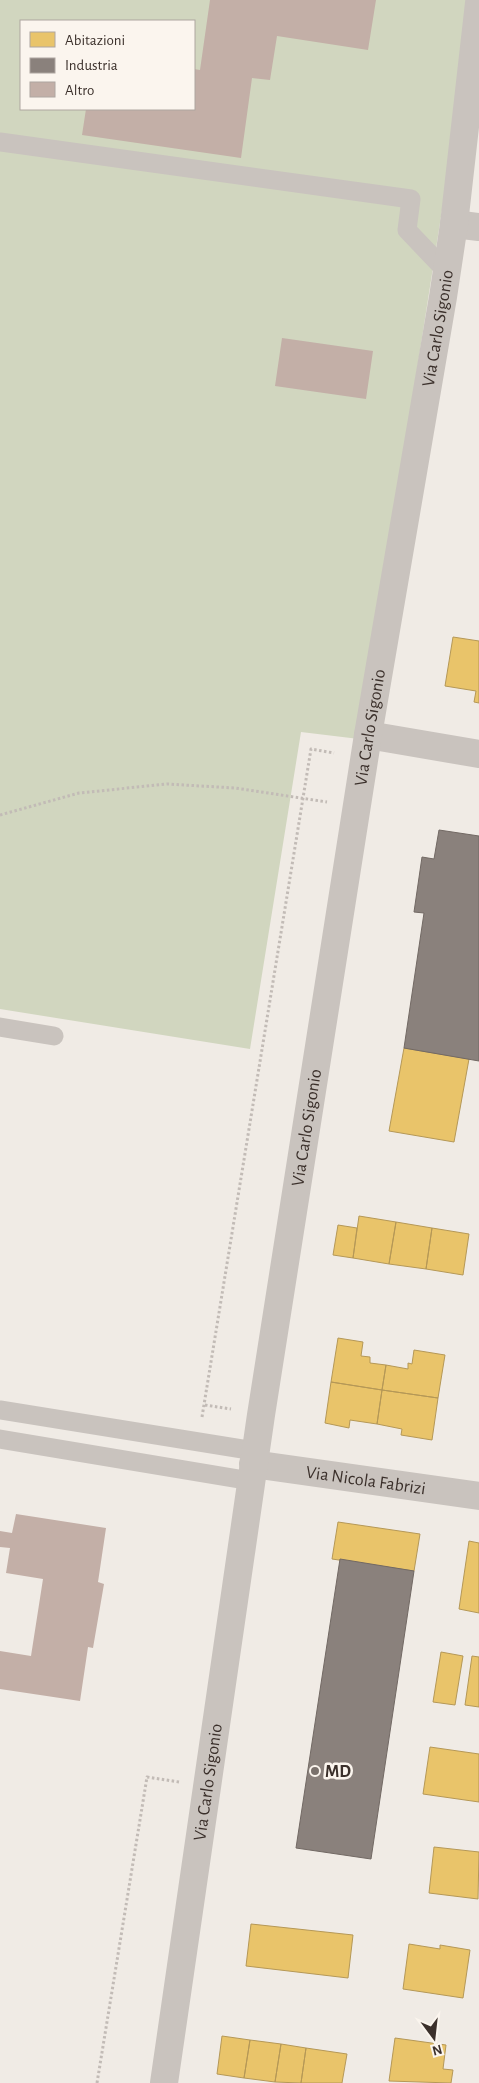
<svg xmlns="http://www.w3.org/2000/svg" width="479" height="2083" font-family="'Alegreya Sans',sans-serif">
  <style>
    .green { fill: #d1d6bf; fill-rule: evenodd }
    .homes { fill: #e9c46a; stroke: #b59857 }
    .industry { fill: #8a817c; stroke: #726964 }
    .building { fill: #c3afa7 }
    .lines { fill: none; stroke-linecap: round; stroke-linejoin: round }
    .path { stroke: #c2bbb6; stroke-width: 3; stroke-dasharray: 2.5 2.5; stroke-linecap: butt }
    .lane { stroke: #c9c3be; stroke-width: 19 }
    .street { stroke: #c9c3be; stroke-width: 28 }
    .poi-dot { fill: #7a716c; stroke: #fbf5ee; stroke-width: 2 }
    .labels { text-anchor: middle; stroke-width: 5; stroke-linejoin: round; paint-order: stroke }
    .street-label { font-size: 18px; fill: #3b302b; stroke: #fbf5ee }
    .poi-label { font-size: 18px; font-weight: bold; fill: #3b302b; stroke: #fbf5ee; text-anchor: start }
  </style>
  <rect width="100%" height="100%" fill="#f0ebe5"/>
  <path class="green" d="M0 0H472V19L359 739 301 732 250 1049 0 1009ZM21 21H194V109H21Z"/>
  <path class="homes" d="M453 637 479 641V703L474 702 476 691 445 686Z
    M404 1048 469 1059 454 1142 389 1131Z
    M359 1216 396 1222 389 1264 353 1258Z
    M396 1222 432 1228 426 1269 389 1264Z
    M338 1225 357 1228 353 1258 333 1255Z
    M432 1228 469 1234 463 1275 426 1269Z
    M338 1338 363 1342 361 1356 370 1357V1363L386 1365 382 1390 331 1382Z
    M414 1350 445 1355 438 1398 382 1390 386 1365 408 1369V1363L412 1364Z
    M331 1382 382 1390 377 1424 350 1420 349 1428 325 1423Z
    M382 1390 438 1398 432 1440 401 1435 402 1429 377 1424Z
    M338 1522 420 1534 414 1571 332 1559Z
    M469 1541 479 1543V1613L459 1609Z
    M441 1652 463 1656 455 1705 433 1702Z
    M472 1656 479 1657V1707L465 1705Z
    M430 1747 479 1754V1802L423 1794Z
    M434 1847 479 1852 478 1899 429 1893Z
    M251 1924 353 1935 348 1978 246 1966Z
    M409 1944 440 1949V1945L470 1950 463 1998 403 1989Z
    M222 2036 250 2040 244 2078 217 2074Z
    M395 2038 446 2045 443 2069 453 2070 451 2083 389 2081Z
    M250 2040 281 2044 275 2082 244 2078Z
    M281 2044 306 2048 301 2083 275 2082Z
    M306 2048 347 2054 342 2083H301Z"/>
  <path class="industry" d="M439 830 479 836V1061L404 1048 424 913 414 912 422 857 434 859Z
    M340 1559 414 1571 371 1859 296 1848Z"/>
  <path class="building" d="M210 0H376L368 50 277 36 270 80 252 78 241 158 82 135 86 109H194V69L200 70Z
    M282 338 373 351 366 399 275 386Z
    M16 1514 106 1528 98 1582 104 1584 93 1648 88 1647 80 1701 0 1689V1651L31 1656 43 1579 6 1573 10 1548 0 1547V1531L12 1533Z"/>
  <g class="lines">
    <path class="path" d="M0 815 79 793 167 784 235 788 327 802
      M205 1405 231 1409
      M202 1417 311 749 334 753
      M97 2083 147 1777 179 1782"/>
    <path class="lane" d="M0 142 411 199 407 230 447 272
      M0 1027 54 1036
      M0 1410 255 1451
      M0 1439 251 1481"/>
    <g class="street">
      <path d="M454 224 479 227"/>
      <path d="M368 735 479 754"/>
      <path id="s1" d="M253 1464 479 1496"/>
      <path id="s2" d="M164 2083 261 1415 368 735 443 297 454 224 479 3"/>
    </g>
  </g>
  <circle class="poi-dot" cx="315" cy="1771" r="5"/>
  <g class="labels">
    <g class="street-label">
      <text dy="6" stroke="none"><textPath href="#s2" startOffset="1776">Via Carlo Sigonio</textPath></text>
      <text dy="6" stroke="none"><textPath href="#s2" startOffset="1371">Via Carlo Sigonio</textPath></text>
      <text dy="6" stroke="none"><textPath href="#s2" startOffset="966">Via Carlo Sigonio</textPath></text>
      <text dy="6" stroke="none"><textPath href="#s1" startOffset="114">Via Nicola Fabrizi</textPath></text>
      <text dy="6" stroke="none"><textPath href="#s2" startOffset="304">Via Carlo Sigonio</textPath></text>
    </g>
    <g class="poi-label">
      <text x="325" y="1777">MD</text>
    </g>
  </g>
  <rect x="20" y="20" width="175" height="90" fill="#fbf5ee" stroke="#aea6a0"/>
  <rect x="30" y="32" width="25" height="15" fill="#e9c46a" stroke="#aea6a0"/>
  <text x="65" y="45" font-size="15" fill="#3b302b">Abitazioni</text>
  <rect x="30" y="58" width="25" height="15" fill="#8a817c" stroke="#aea6a0"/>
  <text x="65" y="70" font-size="15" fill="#3b302b">Industria</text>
  <rect x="30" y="82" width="25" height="15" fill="#c3afa7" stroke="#aea6a0"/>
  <text x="65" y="95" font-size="15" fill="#3b302b">Altro</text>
  <g transform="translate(434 2038) rotate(165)" stroke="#fbf5ee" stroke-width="4" paint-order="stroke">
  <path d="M0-4L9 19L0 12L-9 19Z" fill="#3b302b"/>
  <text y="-8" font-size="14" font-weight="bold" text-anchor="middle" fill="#3b302b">N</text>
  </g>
</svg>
